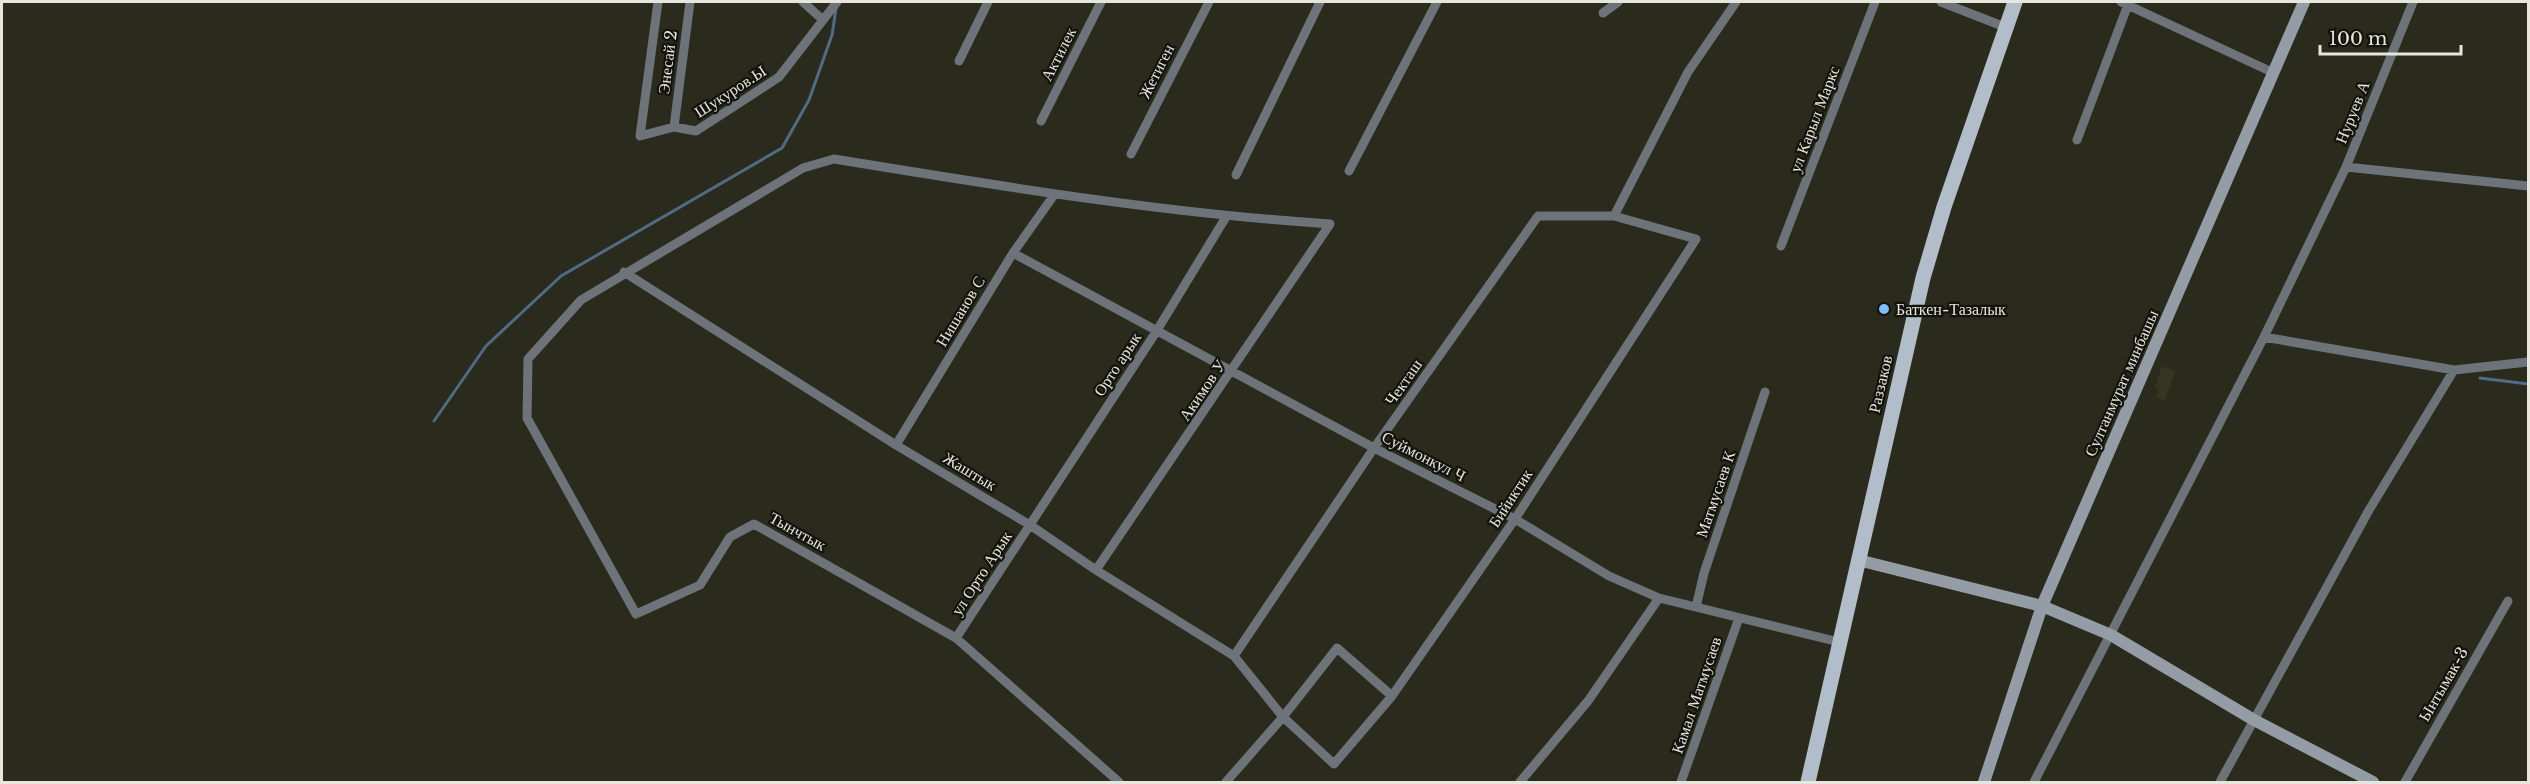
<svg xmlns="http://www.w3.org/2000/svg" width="2530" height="784" font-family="'Libre Baskerville',serif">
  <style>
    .built { fill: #353521 }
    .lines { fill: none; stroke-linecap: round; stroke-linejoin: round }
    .stream { stroke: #4f6b86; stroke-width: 3 }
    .street { stroke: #6d7378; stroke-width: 9 }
    .secondary { stroke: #949da5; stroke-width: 12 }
    .primary { stroke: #b1bdc8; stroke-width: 15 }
    .poi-dot { fill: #7cbef9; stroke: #13130d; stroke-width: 2 }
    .labels { text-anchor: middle; stroke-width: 4.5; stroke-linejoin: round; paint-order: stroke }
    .street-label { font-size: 16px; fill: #e6e6dd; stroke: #13130d }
    .poi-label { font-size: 16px; fill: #e6e6dd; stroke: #13130d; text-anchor: start }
  </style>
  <rect width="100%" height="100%" fill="#2a2b1d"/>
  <path class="built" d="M2162 366 2175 371 2165 401 2156 397 2159 389 2155 388Z"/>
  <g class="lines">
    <path class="stream" d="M2480 378 2528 384
      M434 421 486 346 561 276 782 148 809 100 832 35 836 9"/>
    <path class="street" d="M658 2 640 136 674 127 696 131 779 77 837 2
      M803 2 823 20
      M1941 2 2005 27
      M2121 2 2274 73
      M1603 13 1618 2
      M959 61 988 2
      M1041 121 1101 2
      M674 127 690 2
      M2077 140 2129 2
      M1131 154 1209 2
      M2346 167 2528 186
      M1349 171 1437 2
      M1236 175 1320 2
      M1614 216 1688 72 1736 2
      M1781 246 1875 2
      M1013 253 1374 448 1515 519 1609 576 1659 598 1839 642
      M624 272 896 445 1030 525 1096 570 1234 656 1283 717 1334 764 1392 696 1515 519 1696 239 1614 216H1538L1374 448 1234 656
      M2264 337 2454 370 2528 362
      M896 445 1013 253 1054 195
      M1096 570 1330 224C1163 213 999 186 834 159L803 168 581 300 528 359 527 418 636 614 700 585 730 537 754 524 956 638 1119 782
      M1696 607 1704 573 1765 392
      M956 638 1156 332 1226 217
      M1226 782 1283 717 1337 648 1392 696
      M1520 782 1588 701 1659 598
      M1681 782 1739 618
      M2034 782 2264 337 2346 167 2413 2
      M2220 782 2369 510 2454 370
      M2405 782 2508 601"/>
    <path class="secondary" d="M1858 560 2042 606 2111 635 2254 720 2373 782
      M1984 782 2042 606 2304 2"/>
    <path class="primary" d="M1808 782 1923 278 1944 207 2015 2"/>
  </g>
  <circle class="poi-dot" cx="1884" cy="309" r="6"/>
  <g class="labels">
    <g class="street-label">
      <text transform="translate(1058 54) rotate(-63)" y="6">Актилек</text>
      <text transform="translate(667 62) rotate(-83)" y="6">Энесай 2</text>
      <text transform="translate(1156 71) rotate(-63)" y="6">Жетиген</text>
      <text transform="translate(730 91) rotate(-33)" y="6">Шукуров.Ы</text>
      <text transform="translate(2352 112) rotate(-68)" y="6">Нуруев А</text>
      <text transform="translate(1814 119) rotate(-69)" y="6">ул Карыл Маркс</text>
      <text transform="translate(960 311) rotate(-59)" y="6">Нишанов С</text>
      <text transform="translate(1117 364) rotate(-57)" y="6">Орто арык</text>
      <text transform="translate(1403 382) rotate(-55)" y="6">Чекташ</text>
      <text transform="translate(2121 383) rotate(-66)" y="6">Султанмурат минбашы</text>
      <text transform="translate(1880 384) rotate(-77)" y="6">Раззаков</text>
      <text transform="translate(1202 390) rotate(-56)" y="6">Акимов У</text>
      <text transform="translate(1424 456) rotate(27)" y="6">Суймонкул Ч</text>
      <text transform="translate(970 471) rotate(31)" y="6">Жаштык</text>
      <text transform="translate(1715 494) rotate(-71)" y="6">Матмусаев К</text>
      <text transform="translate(1510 498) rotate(-57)" y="6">Бийиктик</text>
      <text transform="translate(798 531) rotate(29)" y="6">Тынчтык</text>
      <text transform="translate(981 573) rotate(-57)" y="6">ул Орто Арык</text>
      <text transform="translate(2443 684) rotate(-60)" y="6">Ынтымак-3</text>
      <text transform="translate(1696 695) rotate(-71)" y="6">Камал Матмусаев</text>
    </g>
    <g class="poi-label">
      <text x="1896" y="315">Баткен-Тазалык</text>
    </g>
  </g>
  <rect width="2530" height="784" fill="none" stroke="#e6e6dd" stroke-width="6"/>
  <path d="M2320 45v9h141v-9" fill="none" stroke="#e6e6dd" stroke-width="3"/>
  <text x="2329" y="45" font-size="18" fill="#e6e6dd" stroke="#13130d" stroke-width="4.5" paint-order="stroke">100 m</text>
</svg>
